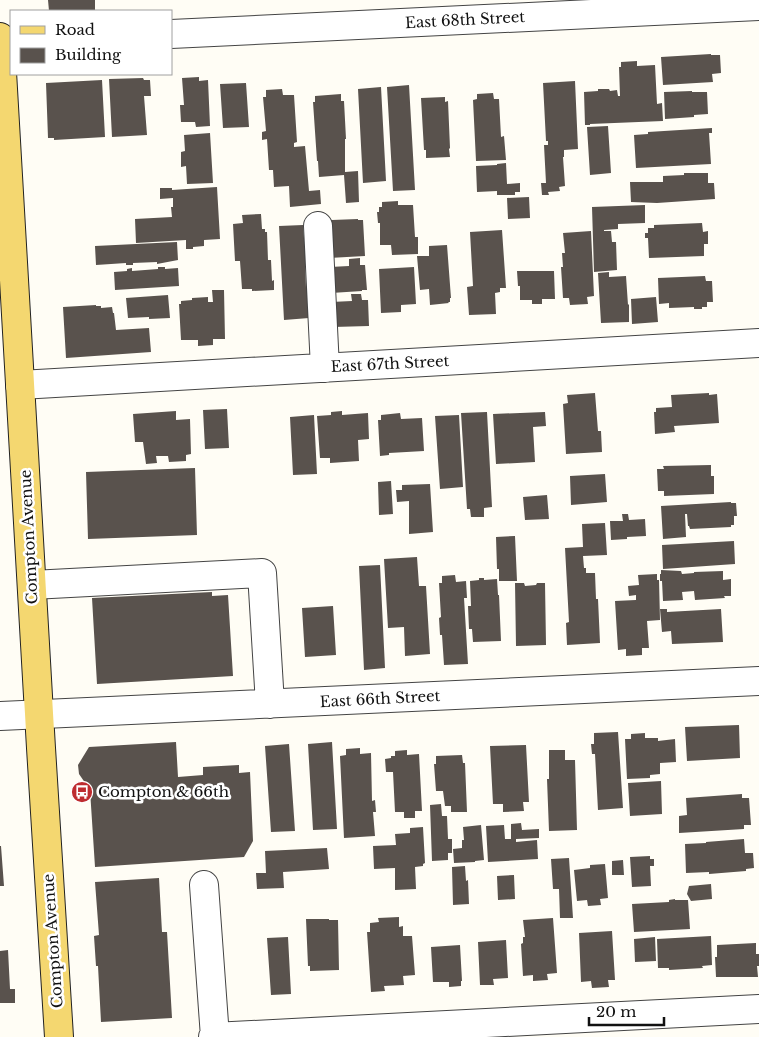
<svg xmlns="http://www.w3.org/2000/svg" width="759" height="1037" font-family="'Libre Baskerville',serif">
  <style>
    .building { fill: #59524d }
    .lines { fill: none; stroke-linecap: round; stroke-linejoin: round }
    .minor-casing { stroke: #444; stroke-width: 30 }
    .major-casing { stroke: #222; stroke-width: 30 }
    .minor { stroke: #fff; stroke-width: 28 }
    .major { stroke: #f4d770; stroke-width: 28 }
    .labels { text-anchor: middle; stroke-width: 5; stroke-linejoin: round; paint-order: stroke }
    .street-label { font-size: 15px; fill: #111; stroke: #fff }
    .poi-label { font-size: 15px; fill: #111; stroke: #fff; text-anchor: start }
  </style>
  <rect width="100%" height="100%" fill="#fffdf5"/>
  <path class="building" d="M48 0H95V11H49Z
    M711 54V55H720L721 73 712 74 713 82 663 85 661 57Z
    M637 61V66L655 65 657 104 662 103 663 121 590 124V125H585L584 92 598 91V89H609L610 91 617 90 618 96H620L619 67H621V62Z
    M199 77V81L208 80 210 126 196 127 195 122H181L180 105H184L182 78Z
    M143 78 144 80H150L151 96H144L147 135 112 137 109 79Z
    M102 80 105 137 54 140V138H48L46 83Z
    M575 81 578 149 564 150V157H563L565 186 559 187 560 191 548 192 549 195H542L541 183H546L544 145H548V141H546L543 83Z
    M246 83 249 127 223 128 220 84Z
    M409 85 415 190 393 191 387 87Z
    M381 87 386 181 363 183 358 89Z
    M282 89 283 95H294L297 142 294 143V147L305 146 309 191 320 190 321 204 290 207 289 186 274 187 273 170H269L267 139 262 140V132L266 131 263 97H266V90Z
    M692 91V92H707L708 114 694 115V117L665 119 664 92Z
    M493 93 494 99H499L501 137 504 136 506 160 476 161 473 100 477 99V94Z
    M341 94V101H344L346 139H345V172L358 171 359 202 346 203 344 175 319 177 318 161H317L313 102H315V96Z
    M445 97V102L448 101 450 148 449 149 450 157 426 158V150H424L421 98Z
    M608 126 611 173 590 175 587 127Z
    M712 128V133H709L711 164 636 168 634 135 648 134V132Z
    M210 133 213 183 187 184 186 166 181 167V152L185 151 184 135Z
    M506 163 507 184 520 183V192H515V195H497V191L477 192 476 166 497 165V164Z
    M684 173H708V183H714L715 199 657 203 631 202 630 182H663V176L684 175Z
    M217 187 220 239 204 240V246L193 247V249H186V240L136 243 135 219 172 217 171 207H173V198L160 199V188H172V190Z
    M529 197 530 218 508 219 507 198Z
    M398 201V205H413L415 237H418V254L392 255 391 245H380V223H378L377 212H379V207H382V202Z
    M645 205V223L618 224V229L604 230V231H611L612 242H616L617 270 594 272 592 207Z
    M261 214 262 229H265V232H267L268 260H271L272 281 274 280V290L252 291V289H242L240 261H235L233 224 243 223 242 215Z
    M358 219V220H363L365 256 329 258 328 224 332 220Z
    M702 223 703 232 708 231V244H704V256L649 258 648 238H645V233H648V228H654V225Z
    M303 225 305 251H308V262H305L306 288H310L309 318 284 320 279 226Z
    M502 230 506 288H500V292L495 293 496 314 469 315 467 287 473 286 470 232Z
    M591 231 594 296 587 297 588 304 570 305 569 298H563L561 267H563L562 253H565L563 233Z
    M177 242 178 260 157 264V262L133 263V265H126V263L96 265 95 246Z
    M447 245 451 298H450V302H448L449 303 430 305 429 289 420 290 417 256H429V246Z
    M360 258V265H365L367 290H362V291L331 293 330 267 349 266V259Z
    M158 267H165V269L178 268 179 286 115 290 114 272 127 271V269L132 268V271L158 269Z
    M414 267 416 304 401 305V312L381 313 379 269Z
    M517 271H554L555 299H542V304H532V300H520V286H518Z
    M609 272V277L626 276 628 305 629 304V322L601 323 598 273Z
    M705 276 706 281H712L713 302H707V307H702V309H694V307L669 308V303L659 304 658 278Z
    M212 290H224L225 339H213V345L198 346V340H181L179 304H181V301L192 300V298L208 297V302H213Z
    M351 294H361L362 300H368L369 326 333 327 331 302 352 301Z
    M168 295 170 318 149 319V317L128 318 126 298Z
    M656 297 658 322 632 324 631 299Z
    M96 305V306H101V308L112 307 113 313H114L116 330 149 328 151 352 66 358 63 307Z
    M595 393 598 431H601L602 452 566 454 563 404 568 403 567 395Z
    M709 393V395L717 394 719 423 674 426 675 432 655 434 654 412H656V408L672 407 671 395Z
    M227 409 229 448 205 449 203 410Z
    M176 411V420L190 419 191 454 186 455V461L169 462 168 456H156L157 463 146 464 143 442H135L133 414Z
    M342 411V415L368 413 369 439 358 440 359 461 330 463V458H320L317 416 331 415V412Z
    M487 412 492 507 484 508V517H471L470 509H467L461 413Z
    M545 412 546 426 533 427 535 462 496 464 493 414Z
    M400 413 401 419 422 418 424 451 389 453V455L380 456 378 420H381V415Z
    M314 415 317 474 293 475 290 417Z
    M459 415 463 487 440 489 435 416Z
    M711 465V476H714V494L664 496V491H658L657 469H664L663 466Z
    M195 468 197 535 88 539 86 472Z
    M605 474 607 502 571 505 570 476Z
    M391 481 393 514 379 515 378 482Z
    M430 484 433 532 409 534V501L397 502 396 490H402V485Z
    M547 495 549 519 525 520 523 497Z
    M731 502V503H736L737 516H734V525H731V527L690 529 689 526H688L687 514H685L686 537 663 539 661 506Z
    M622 514H628L629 520 645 519 646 536 627 537V539L611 540 610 521H623Z
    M605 523 607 555 583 556 584 568H586V573H595L596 599H598L600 643 567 645 566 623 569 622 565 548 583 547 582 524Z
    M515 536 517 581H499V569H497L496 537Z
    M734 541 735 564 663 569 662 545Z
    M417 557 419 586H426L430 654 405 656 404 627 388 628 384 559Z
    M380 565 385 668 364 670 359 566Z
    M661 570 681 571 682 574 694 573V572L723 571V580L731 579V596H724L725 598 695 600 694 591 682 592 683 600 663 601 662 581H660V574H661Z
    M657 574V580H659L660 620 647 621 649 648H642V655L626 656V649L618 650 615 601 636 600V595L629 596 628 586 639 585 638 575Z
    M455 575 456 582 466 581 467 598H464L468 664 444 665 442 635H440L439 618 441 617 439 583H442V576Z
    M479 578H484V580L497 579 498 595H499L501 641 473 642 472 629H469L468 606H471L470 581 479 580Z
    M515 583H524L525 586 536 585 537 583H545L546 645 516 646Z
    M212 592V596L228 595 233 676 97 684 92 598Z
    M333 606 336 655 305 657 302 608Z
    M660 609H667V612L721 609 723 642 672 644 671 631 662 632Z
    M739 725 740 758 687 761 685 727Z
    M618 732 623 808 598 810 595 754H592L591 744H594V733Z
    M645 733V738H658V741L675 739 676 762 660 763V774L650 775V778L627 779 625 739H631V734Z
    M176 742 178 777 203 775V767L239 765V773L250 772 253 841 244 857 95 867 90 790 79 774 78 765 89 747Z
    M332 742 337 829 313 830 308 744Z
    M289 744 295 831 271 832 265 746Z
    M526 745 529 802H523L524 811 503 812V804H493L490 746Z
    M360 748V754L371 753 372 801 375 800 376 812H373L375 836 344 838 340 756 346 755V749Z
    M407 750V755L419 754 422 811H415V818H404V812H395L393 772H386L385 759 391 758V756H395V751Z
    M549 750H565V760H575L577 830 549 831 547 779H549Z
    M462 755 463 763H465L467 812H451V806H445L443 791H436L434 764H436V756Z
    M661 781 662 814 630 816 628 783Z
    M742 794V798H749L751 825H744V829L679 833V816L687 815 686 798Z
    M441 804 442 816H447L448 839H452V853H448V860L432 861 430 805Z
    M521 823 522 830 539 829V838L516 839V842L537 840 538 859 488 862 486 826 504 825 505 839H511V824Z
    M481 825 484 860 475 861V862L454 863 453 849 462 848V840H464L463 827Z
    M423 827 425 863 423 864V866L415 867 416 889 395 890V868L374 869 373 846 396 845 395 834 410 833V828Z
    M744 839 745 853H753L754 868 746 869V871L709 874V872L686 873 685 844 706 843V842Z
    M0 846H1L4 886H0Z
    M327 848 329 869 283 872 284 888 257 889 256 873H266L265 851Z
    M650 856V859H654V866H650L651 886 632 887 630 857Z
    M569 858 573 918H560L559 889H553L551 859Z
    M623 860 624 875H612V861Z
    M605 864 608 898 600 899 601 905 588 906 587 900 577 901 574 870 590 868V865Z
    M465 866 466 881 468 880 469 904 453 905 452 867Z
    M514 875 515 899 498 900 497 876Z
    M159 878 162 932H167L172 1018 101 1022 98 966H96L94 936 99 935 95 882Z
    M711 884 712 899 691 901 687 894 689 886Z
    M675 899V900H688L690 929 634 932 632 904 669 902V900Z
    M399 917V927L403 926V936H412L415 975 403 976 404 985 384 986 385 991 371 992 367 932H370V923L379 922 378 918Z
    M553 918 557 973 547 974 548 980 533 981V975L523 976 521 944 523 943V937H525L523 920Z
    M306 919H329V920H338L339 970 310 971V966H308Z
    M612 931 615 980H608L609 987 592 988 591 981 581 982 579 933Z
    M711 936 712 965 702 966 703 968 669 970V968H658L657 939Z
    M288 937 291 994 271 995 267 938Z
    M655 937 656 961 635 962 634 939Z
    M506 940 508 978 493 979 494 985H480L478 942Z
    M756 943V954H759V966H757L758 977H716L715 957H717V945Z
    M460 945 462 981H461V986L449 987V982H433L431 947Z
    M8 950 10 989H15V1003H0V951Z"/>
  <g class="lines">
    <g class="minor-casing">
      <path id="minor" d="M171 34 759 6
        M318 226 325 368
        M20 385 759 343
        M32 585 262 573 270 704
        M0 716 759 681
        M204 885 215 1037
        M213 1037 759 1009"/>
    </g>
    <g class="major-casing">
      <path id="major" d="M0 37 41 748 59 1037"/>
    </g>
    <use href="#minor" class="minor"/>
    <use href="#major" class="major"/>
  </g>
  <defs>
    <g id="bus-disc" transform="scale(1.125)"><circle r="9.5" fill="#be2c2f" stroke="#fff"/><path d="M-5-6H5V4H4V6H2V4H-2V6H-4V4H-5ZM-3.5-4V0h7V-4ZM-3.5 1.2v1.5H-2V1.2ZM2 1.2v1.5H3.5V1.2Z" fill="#fff"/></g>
  </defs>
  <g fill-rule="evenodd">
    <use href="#bus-disc" x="82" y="792"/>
  </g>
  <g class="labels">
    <g class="street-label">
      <text transform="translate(465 20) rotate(-3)" y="5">East 68th Street</text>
      <text transform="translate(390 364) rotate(-3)" y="5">East 67th Street</text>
      <text transform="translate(29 537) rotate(-93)" y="5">Compton Avenue</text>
      <text transform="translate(380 699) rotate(-3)" y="5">East 66th Street</text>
      <text transform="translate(53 941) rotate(-94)" y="5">Compton Avenue</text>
    </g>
    <g class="poi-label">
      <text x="98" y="797">Compton &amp; 66th</text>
    </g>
  </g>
  <rect x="10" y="10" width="162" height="65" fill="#ffffff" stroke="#a0a0a0"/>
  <rect x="20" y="26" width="25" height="8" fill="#f4d770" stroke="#a0a0a0"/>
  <text x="55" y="35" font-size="15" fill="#111111">Road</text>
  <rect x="20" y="48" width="25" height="15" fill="#59524d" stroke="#a0a0a0"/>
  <text x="55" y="60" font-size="15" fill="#111111">Building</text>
  <path d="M589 1017v8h75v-8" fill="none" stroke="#111111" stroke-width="2.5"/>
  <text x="596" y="1017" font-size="15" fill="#111111" stroke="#ffffff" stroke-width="4" paint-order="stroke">20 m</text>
</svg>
